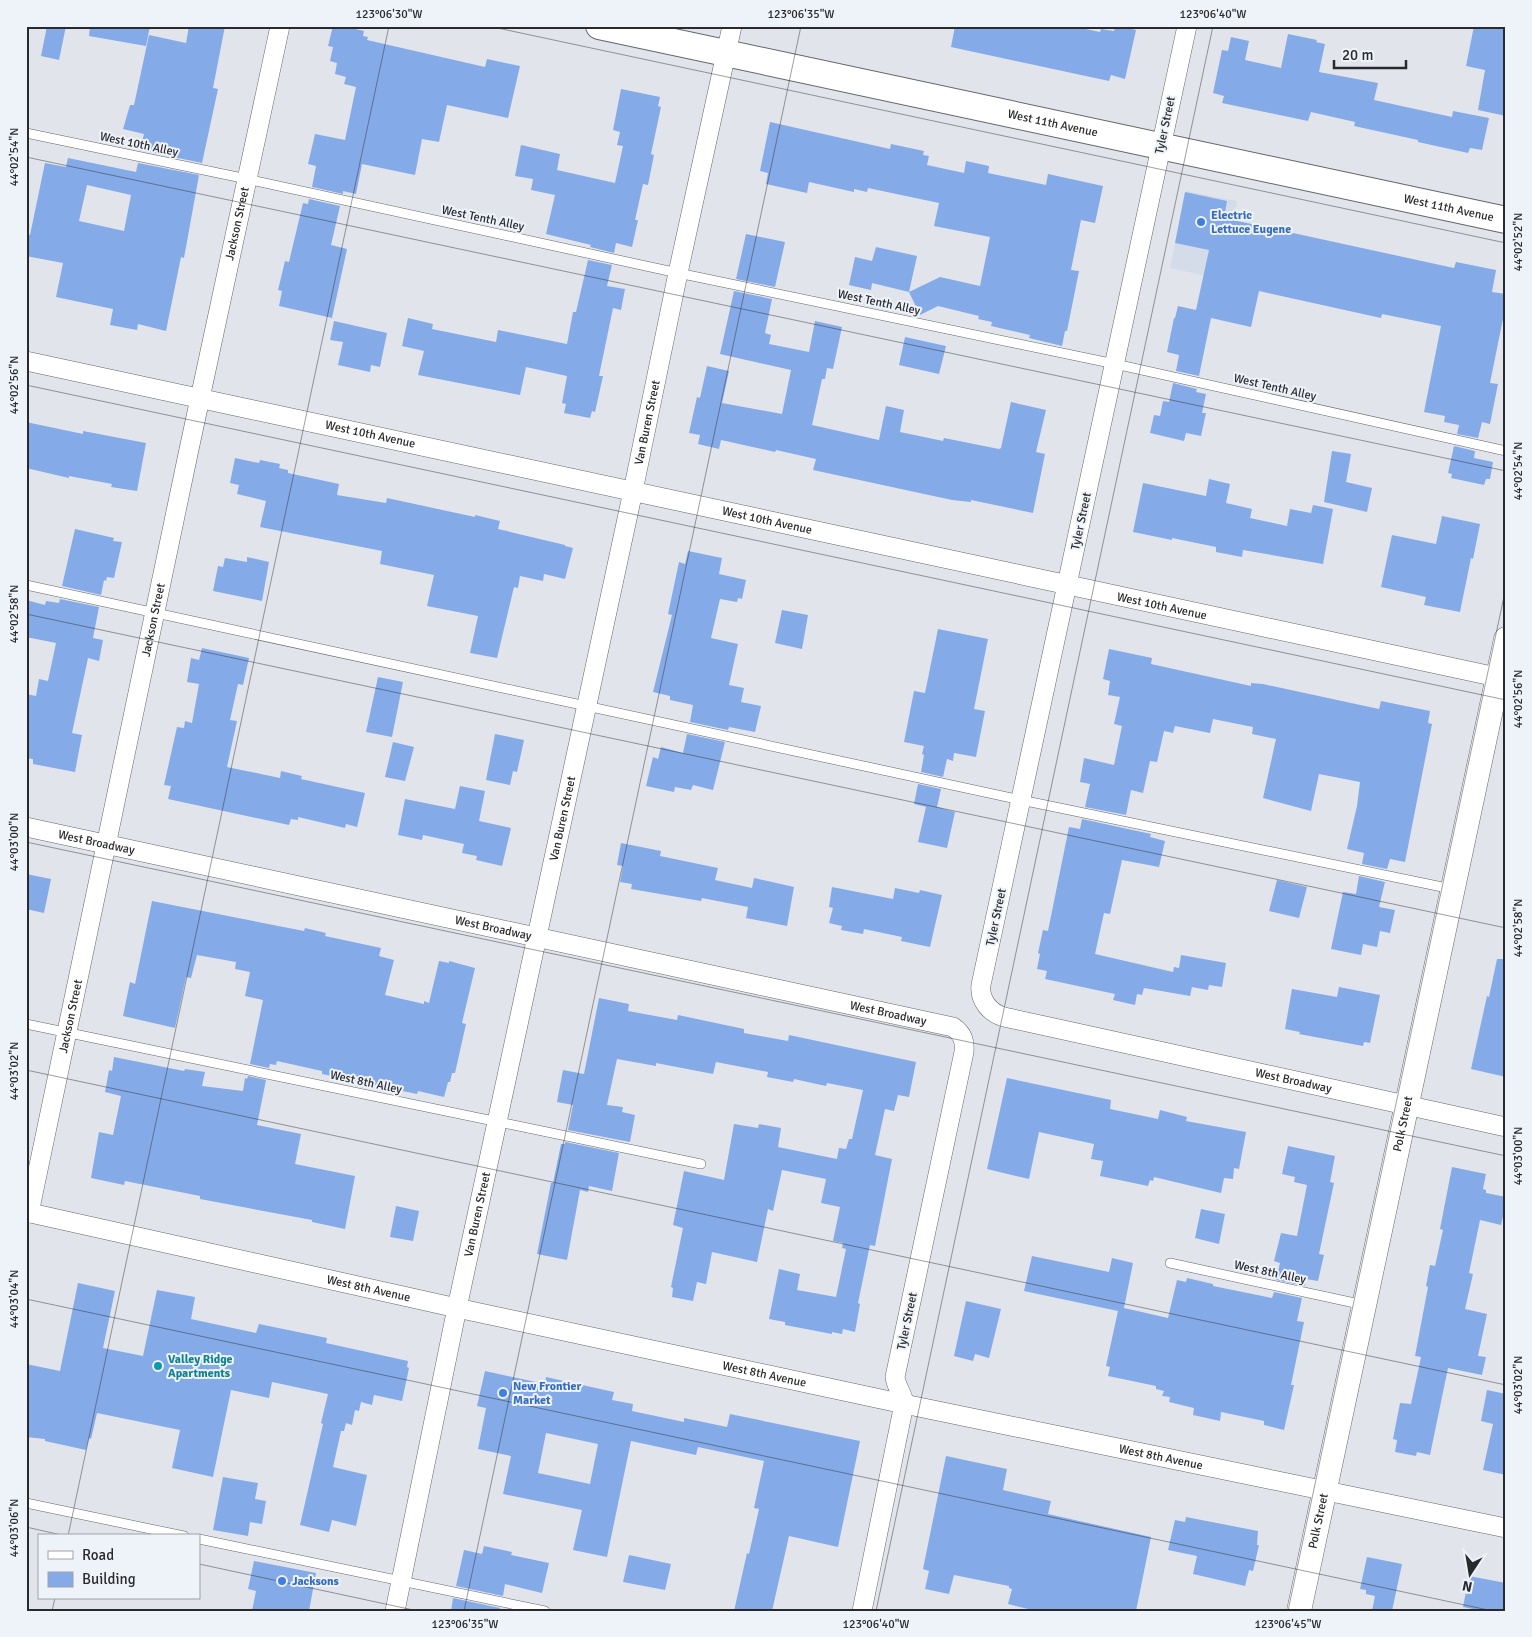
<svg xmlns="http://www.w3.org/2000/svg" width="1532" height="1637" font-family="Signika,sans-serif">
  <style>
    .built { fill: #d4dce9 }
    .building { fill: #85aae8; fill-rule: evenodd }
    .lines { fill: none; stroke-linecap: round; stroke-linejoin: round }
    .service-casing { stroke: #62656b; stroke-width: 10 }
    .minor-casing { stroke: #62656b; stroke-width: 20 }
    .tertiary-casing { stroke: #62656b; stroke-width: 25 }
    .secondary-casing { stroke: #62656b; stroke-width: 28 }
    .service { stroke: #fff; stroke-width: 9 }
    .minor { stroke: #fff; stroke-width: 19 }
    .tertiary { stroke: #fff; stroke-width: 24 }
    .secondary { stroke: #fff; stroke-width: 26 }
    .ticks { fill: none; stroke: #292a2c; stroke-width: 1; stroke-opacity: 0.45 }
    .shop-dot { fill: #3f7fe0; stroke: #eef2f9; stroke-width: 2 }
    .culture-dot { fill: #0f9aa8; stroke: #eef2f9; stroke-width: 2 }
    .labels { text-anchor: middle; stroke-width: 4; stroke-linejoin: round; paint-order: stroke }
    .street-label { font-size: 12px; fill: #292a2c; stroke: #eef2f9 }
    .shop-label { font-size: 12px; font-weight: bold; fill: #366cbe; stroke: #eef2f9; text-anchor: start }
    .culture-label { font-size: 12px; font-weight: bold; fill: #0d838f; stroke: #eef2f9; text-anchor: start }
    .neatline { fill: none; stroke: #292a2c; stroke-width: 2 }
    .ticks-label { font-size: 12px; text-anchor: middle; fill: #292a2c }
  </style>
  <rect width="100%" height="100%" fill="#e1e5eb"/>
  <path class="built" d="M1186 191 1237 201 1220 279 1170 268Z"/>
  <path class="building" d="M47 26H66L59 60 41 56Z
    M90 26H150L146 46 89 36Z
    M189 26H225L213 88 218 89 202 163 140 150 144 134 123 129 130 105H134L149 35 186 43Z
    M333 26H342L364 31 363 36 368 37 367 40 485 67 487 59 520 66 508 118 447 105 439 142 422 139 415 175 362 164 356 194 343 191V194L312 187 316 166 308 164 315 134 345 140 356 87 344 84 346 77 335 74 337 63 330 61 333 47 328 46Z
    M955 26H1072L1100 32 1101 29 1114 31 1115 26H1118L1136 30 1125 79 1111 75 1109 81 951 47Z
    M1474 26H1506V116L1478 110 1485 70 1466 66Z
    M1288 34 1317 40 1316 42 1325 44 1319 72 1378 83 1374 100 1452 117 1453 111 1489 118 1482 150 1470 148 1468 153 1418 142V140L1354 126 1355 122 1311 112 1308 121 1222 103 1224 96 1213 93 1222 50 1228 51 1231 37 1249 41 1245 60 1281 68Z
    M621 89 660 97 658 106 661 107 651 154 654 155 648 185 643 184 635 220H638L632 247 616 243 614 253 590 247 591 245 546 234 555 195 531 190 533 179 515 176 521 145 560 154 557 170 615 183 623 146 617 145 620 132 613 130Z
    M770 122 890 149 891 144 924 151 923 155 929 156 927 165 964 173 966 161 989 166 988 173 1046 185 1048 174 1103 186 1095 223 1081 220 1071 270 1079 271 1067 331H1065L1062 346 1029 338 1030 335 991 326 992 322 978 319 979 316 938 306 920 315 909 292 940 277 980 286 990 237 934 226 939 203 868 188 867 192 854 189V192L809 182 807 193 766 184 768 173 760 171Z
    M68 158 136 172 138 163 199 175 184 258 181 257 166 331 138 324 137 330 110 325 113 309 56 297 63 263 26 256V234L30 235 45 163 66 167ZM87 185 131 195 124 231 79 221Z
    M1185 192 1227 201 1224 218 1454 268 1456 262 1496 270 1492 292 1506 294V304L1490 383 1498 384 1490 424 1482 422 1478 438 1457 434 1459 425 1444 422 1445 416 1424 412 1441 326 1382 314 1381 318 1259 291 1251 327 1211 318 1199 376 1176 371 1179 355 1167 352 1174 318H1175L1178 306 1196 310 1209 250 1175 243Z
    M309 199 340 206 331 245 347 249 332 318 279 306 282 291 278 290 285 261 289 262 303 203 308 204Z
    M746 234 785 242 775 287 736 279Z
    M876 247 917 256 909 292 872 283 871 290 849 285 855 257 872 261Z
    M588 260 612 265 607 286 625 289 621 310 613 308 599 376H603L595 412 592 411 590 418 564 413 566 404 562 403 567 376 526 367 520 395 418 375 424 351 402 346 408 318 433 324 432 329 496 342 498 330 567 344 573 312H576Z
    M734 291 772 299 765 333 771 335 769 344 809 352 815 321 842 327 833 369 827 368 825 379H822L812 425 879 440 886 406 904 410 900 432 943 441 944 438 999 449 1001 448 1011 402 1046 410 1036 452 1045 454 1033 513 971 500V502L952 500 813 470 816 459 776 450 775 452 721 440 719 449 698 444 700 435 689 433 697 397 700 398 707 366 729 371 722 403 782 414 791 370 720 354Z
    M334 321 387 333 380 367 371 365 370 372 338 365 343 342 330 340Z
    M905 337 946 346 939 374 899 365Z
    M1173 383 1197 389 1196 392 1206 394 1202 413H1206L1201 436 1186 433 1184 441 1150 433 1154 415 1160 416 1163 401 1169 402Z
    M26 422 83 434V431L146 443 137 491 111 487 112 484 69 476V478L26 468Z
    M1454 446 1475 451 1474 458 1493 462 1490 479H1486L1484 485 1451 478 1452 474 1448 473Z
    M1332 451 1351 454 1346 482 1372 488 1367 512 1324 502Z
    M235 458 259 463 260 460 280 464 279 468 288 470V473L339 484 337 495 386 503 387 498 475 517V515L500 521 498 529 565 545V546L573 548 565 579 544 574 543 581 520 576 518 588 514 587 497 658 470 653 478 616 427 606 434 575 380 564 382 551 260 527 266 501 237 494 239 485 230 483Z
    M1209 479 1230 484 1226 503 1252 509 1250 518 1287 526 1290 509 1311 513 1313 505 1333 509 1323 564 1243 550 1242 557 1216 552V547L1172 538V540L1133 532 1143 483 1206 496Z
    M1442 516 1480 524 1473 559 1471 558 1460 612 1424 605 1426 597 1381 587 1392 535 1436 544Z
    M75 529 114 538 113 541 122 542 114 578 107 577 106 581 104 580 101 595 62 586Z
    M688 551 722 558 719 574 746 580 742 599 738 598 737 602 720 599 711 638 738 644 729 685 744 688 741 702 761 706 755 732 729 727 728 730 690 722 693 705 670 700V696L653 692 672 615 668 614 679 562 685 564Z
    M247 557 269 562 262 601 213 591 218 566 223 567 225 558 247 562Z
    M60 599 99 607 93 638 103 640 99 661 88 658 72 733 82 735 75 772 33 764V759L26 758V694L36 696 39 679 48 681 56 643 26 637V600L45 605 46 601 59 603Z
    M782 610 808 615 802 649 775 643Z
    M938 629 988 639 974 709 985 711 976 757 954 753 953 761 947 759 943 777 921 772 924 755 922 754 924 746 904 742 914 691 925 693Z
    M202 648 249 658 243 685 238 684 230 720 237 721 227 767 280 778 281 771 302 776 301 779 365 793 357 827 346 824 345 828 298 817V820L291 819 289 825 168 799 171 786 164 785 177 727 184 728 185 721 192 723 199 684 187 682 191 658 199 660Z
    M1109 649 1152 658 1151 664 1251 686V683L1263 684 1379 709 1381 701 1430 711 1428 723 1432 724 1405 862 1390 859 1387 869 1362 864 1364 853 1347 849 1357 806 1360 782 1319 774 1311 811 1263 798 1276 739 1252 734 1253 727 1213 719 1210 733 1175 726 1173 733 1164 731 1157 762 1150 761 1143 793 1131 790 1126 815 1085 807 1090 784 1080 782 1084 758 1114 765 1122 726 1114 724 1120 697 1108 695 1110 681 1103 679Z
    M378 677 403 682 392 737 366 732Z
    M495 734 524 740 517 772 513 771 510 785 486 780Z
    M687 734 725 742 713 790 693 785 691 790 675 787 674 792 646 786 653 757 658 759 661 747 683 753Z
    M393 742 414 747 405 781 385 777Z
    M918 784 941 789 937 807 955 812 947 848 918 842 926 807 914 804Z
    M460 786 485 791 479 821 511 828 502 866 476 860 477 856 462 853 464 844 423 835 422 840 398 835 405 799 455 809Z
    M1082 819 1151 834 1150 837 1165 841 1159 867 1122 860 1110 914 1104 913 1095 954 1173 972 1174 967 1179 968 1181 955 1226 963 1222 987 1209 985 1208 990 1192 987 1190 996 1144 988 1142 995 1137 994 1135 1005 1113 1000 1115 994 1045 979 1047 971 1037 969 1040 954 1038 953 1043 930 1048 931 1069 827 1080 829Z
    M621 843 661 851 660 856 718 868 715 880 752 888 754 878 794 887 787 926 746 918 748 907 702 898 701 901 631 889 632 884 620 882 623 866 617 865Z
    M26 874 51 879 44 913 26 909Z
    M1359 876 1385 882 1379 907 1395 910 1390 933 1380 931 1377 947 1363 944 1361 955 1331 949 1343 892 1356 894Z
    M1277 880 1307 887 1299 918 1269 911Z
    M832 887 893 899 895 888 919 893 920 890 942 895 930 947 901 941 902 937 864 929 863 934 841 930 842 926 829 923 833 908 829 907Z
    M152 901 304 931 305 928 326 933 325 936 381 948 379 956 394 960 385 995 424 1004V1001L429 1003 439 961 449 963V961L475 968 462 1023 466 1024 455 1073H452L450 1082H448L444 1097 418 1091 417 1094 322 1074V1071L277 1061 276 1065 270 1064 269 1068 250 1064 263 1000 245 996 250 972 235 969 236 962 197 955 191 978 186 977 175 1028 123 1016 130 982 135 984Z
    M1497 959H1506V1077L1471 1069 1487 996 1489 997Z
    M1339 987 1380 995 1370 1043 1364 1042 1363 1046 1299 1034 1300 1032 1285 1029 1292 989 1337 997Z
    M599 998 629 1004 628 1011 677 1020 678 1015 744 1029V1033L788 1041 789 1035 916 1062 909 1097 898 1095 894 1111 885 1109 875 1155 892 1159 875 1246 870 1245 858 1303 860 1304 855 1332 843 1329 842 1334 832 1332V1334L785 1325V1322L769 1319 779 1269 800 1274 797 1290 836 1297 846 1249 842 1248 843 1243 833 1241 840 1207 821 1203 826 1179 782 1170 773 1211 768 1209 757 1262 712 1252 706 1284 697 1282 693 1301 672 1297 673 1288 671 1287 683 1228 673 1225 684 1171 724 1180 734 1124 758 1128 759 1124 781 1128 778 1147 837 1159 839 1148 846 1149 849 1139H852L863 1090 827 1083 826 1086 794 1079 793 1082 767 1077 768 1072 716 1062 713 1074 656 1063V1066L617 1059 607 1105 623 1107 622 1112 635 1115 630 1142 568 1130 573 1105 557 1102 563 1070 584 1074Z
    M114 1057 184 1071 185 1069 205 1072 202 1086 243 1091 245 1078 247 1079 248 1076 266 1080 257 1125 301 1134 295 1164 355 1176 345 1229 312 1222V1220L200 1199V1196L125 1181 124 1185 91 1178 99 1132 113 1135 121 1096 105 1092 109 1070 112 1071Z
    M1007 1078 1111 1100 1110 1109 1158 1119 1160 1110 1187 1117 1186 1121 1246 1132 1239 1169 1234 1168 1233 1179 1224 1178 1221 1193 1154 1177 1153 1181 1150 1180 1148 1186 1100 1176 1103 1161 1091 1159 1094 1144 1039 1132 1029 1179 987 1169Z
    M565 1142 619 1153 612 1191 589 1186 588 1192 580 1190 567 1260 537 1254 551 1183H553L561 1144H565Z
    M1288 1146 1335 1156 1330 1182 1334 1183 1319 1254 1324 1255 1318 1281 1306 1279 1305 1286 1276 1280 1280 1263 1274 1261 1281 1233 1297 1236 1307 1185 1294 1182 1295 1177 1282 1174Z
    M1452 1167 1486 1174 1483 1189 1486 1190V1193L1506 1197V1204L1501 1225 1480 1220 1469 1273 1473 1274 1465 1309 1487 1314 1478 1356 1486 1357 1482 1375 1448 1368 1430 1455 1417 1452 1416 1456 1395 1452 1397 1440 1393 1439 1400 1403 1411 1404 1421 1357 1415 1356 1428 1287 1426 1286 1430 1265 1435 1266 1443 1230 1440 1229Z
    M396 1206 419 1211 413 1241 390 1237Z
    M1201 1209 1225 1214 1219 1244 1195 1238Z
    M1032 1256 1109 1272 1112 1258 1133 1263 1124 1308 1168 1318 1177 1280 1186 1282 1187 1278 1213 1284V1286L1272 1298 1274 1292 1302 1298 1297 1321 1304 1322 1291 1385H1294L1284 1430 1264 1425V1421L1221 1412 1220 1421 1193 1415 1194 1408 1169 1402 1170 1397 1162 1396 1164 1391 1156 1389V1386L1108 1376 1110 1367 1106 1366 1118 1311 1024 1291Z
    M78 1283 115 1291 103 1348 143 1356 157 1290 195 1297 191 1319 256 1333 259 1324 327 1338 326 1343 408 1361 407 1367 409 1368 402 1401 374 1395 372 1405 361 1402 359 1411 355 1410 352 1425 346 1423 344 1431H341L333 1467 367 1475 356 1526 332 1520 329 1532 300 1525 323 1424 321 1423 328 1394 272 1382 269 1398 231 1390 213 1477 172 1468 180 1430 97 1413 91 1439 89 1438 86 1450 45 1441V1439L26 1437V1364L60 1371Z
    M966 1301 1001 1309 989 1358 975 1354 973 1361 954 1356Z
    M485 1371 545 1384 546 1377 614 1392 612 1400 633 1404 632 1411 684 1422V1418L727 1427 730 1414 860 1441 838 1547 789 1536 772 1611H734L747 1553 749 1554 759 1509 754 1508 764 1461 698 1447 696 1455 631 1441 607 1557 573 1550 582 1510 503 1494 511 1456 478 1449 486 1408 477 1406ZM546 1433 598 1444 590 1484 538 1473Z
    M1487 1390 1506 1394 1504 1406H1506V1475L1483 1470 1493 1424 1481 1421Z
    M946 1456 1007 1469 1003 1490 1051 1501 1048 1514 1151 1537 1136 1611H1036L1008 1604 1012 1589 1009 1588V1586L954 1575 949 1594 925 1589 929 1571 923 1569Z
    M223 1477 258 1483 255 1499 266 1501 262 1524 250 1522 248 1536 213 1530Z
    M1186 1517 1258 1531 1257 1545H1259L1253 1571 1249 1570 1245 1586 1193 1574 1197 1556 1168 1550 1175 1520 1185 1522Z
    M484 1546 512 1552 511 1555 549 1563 542 1593 505 1584 503 1596 456 1586 464 1550 482 1554Z
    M629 1555 671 1564 665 1590 623 1582Z
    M1367 1557 1402 1564 1392 1611H1372L1375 1596 1366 1594V1590L1360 1589Z
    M254 1561 316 1573 309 1611H252L256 1591 248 1589Z
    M1469 1576 1506 1583V1611H1483L1463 1607Z
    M453 1598 500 1608 499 1611H451Z"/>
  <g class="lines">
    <g class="service-casing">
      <path id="service" d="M26 133 247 179 678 273 1115 364 1506 451
        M26 585 1021 800 1452 889
        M26 1024 701 1164
        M1170 1263 1364 1305
        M26 1503 184 1536
        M199 1539 545 1611"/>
    </g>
    <g class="minor-casing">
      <g id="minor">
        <path id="s1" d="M1187 26 981 985C979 1000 990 1013 1004 1017L1506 1127"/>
        <path id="s2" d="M26 361C520 464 1012 576 1506 679"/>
        <path id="s3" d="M26 827 953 1027C963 1034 965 1041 964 1052L895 1377C896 1387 903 1393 904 1404L862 1611"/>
        <path id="s4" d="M26 1212 457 1308 904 1404 1506 1528"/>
        <path id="s5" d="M29 1213C113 817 193 421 280 26"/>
        <path id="s6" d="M395 1611 457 1308 633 491 678 273 732 26"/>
      </g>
    </g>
    <g class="tertiary-casing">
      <g id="tertiary">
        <path id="s7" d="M1299 1611 1506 639"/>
      </g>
    </g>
    <g class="secondary-casing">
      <g id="secondary">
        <path id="s8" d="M599 26 1506 220"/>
      </g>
    </g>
    <use href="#service" class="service"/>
    <use href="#minor" class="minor"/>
    <use href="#tertiary" class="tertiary"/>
    <use href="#secondary" class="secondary"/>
  </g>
  <path class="ticks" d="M488 26 1506 243M26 157 1506 471M26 385 1506 700M26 614 1506 928M26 842 1506 1156M26 1070 1506 1385M26 1299 1493 1611M26 1527 66 1536M68 1536 389 26M199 1564 418 1611M52 1611 55 1598M464 1611 801 26M876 1611 1213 26M1288 1611 1506 587"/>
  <g class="shop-dot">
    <circle cx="1201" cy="222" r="5"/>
    <circle cx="503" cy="1393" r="5"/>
    <circle cx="282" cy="1581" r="5"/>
  </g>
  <circle class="culture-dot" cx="158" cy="1366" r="5"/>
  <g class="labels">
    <g class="street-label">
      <text dy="4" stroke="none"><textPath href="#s8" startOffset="464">West 11th Avenue</textPath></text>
      <text transform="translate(1165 125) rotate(-78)" y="4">Tyler Street</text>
      <text transform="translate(139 144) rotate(12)" y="4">West 10th Alley</text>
      <text dy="4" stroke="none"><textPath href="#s8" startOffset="869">West 11th Avenue</textPath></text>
      <text transform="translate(483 218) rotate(12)" y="4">West Tenth Alley</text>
      <text dy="4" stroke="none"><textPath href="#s5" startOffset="1011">Jackson Street</textPath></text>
      <text transform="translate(879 302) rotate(12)" y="4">West Tenth Alley</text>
      <text transform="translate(1275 387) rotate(13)" y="4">West Tenth Alley</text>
      <text dy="4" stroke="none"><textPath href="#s6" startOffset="1215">Van Buren Street</textPath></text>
      <text dy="4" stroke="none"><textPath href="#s2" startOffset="352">West 10th Avenue</textPath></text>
      <text dy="4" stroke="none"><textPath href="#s2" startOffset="758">West 10th Avenue</textPath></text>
      <text transform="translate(1081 521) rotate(-78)" y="4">Tyler Street</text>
      <text dy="4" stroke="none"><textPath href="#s2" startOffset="1162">West 10th Avenue</textPath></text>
      <text dy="4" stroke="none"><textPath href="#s5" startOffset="606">Jackson Street</textPath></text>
      <text dy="4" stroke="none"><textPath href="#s6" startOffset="810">Van Buren Street</textPath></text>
      <text dy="4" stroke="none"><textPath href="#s3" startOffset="72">West Broadway</textPath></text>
      <text transform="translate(996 917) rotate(-78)" y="4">Tyler Street</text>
      <text dy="4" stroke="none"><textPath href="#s3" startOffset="478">West Broadway</textPath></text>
      <text dy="4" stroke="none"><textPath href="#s3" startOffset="882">West Broadway</textPath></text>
      <text dy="4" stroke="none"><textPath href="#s5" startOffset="201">Jackson Street</textPath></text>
      <text dy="4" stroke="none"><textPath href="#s1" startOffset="1320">West Broadway</textPath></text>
      <text transform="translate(366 1082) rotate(12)" y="4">West 8th Alley</text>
      <text dy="4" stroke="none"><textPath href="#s7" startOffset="498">Polk Street</textPath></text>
      <text dy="4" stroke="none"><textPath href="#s6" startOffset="405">Van Buren Street</textPath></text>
      <text transform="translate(1270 1272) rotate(12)" y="4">West 8th Alley</text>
      <text dy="4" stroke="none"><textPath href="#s4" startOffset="351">West 8th Avenue</textPath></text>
      <text transform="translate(907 1321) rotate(-78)" y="4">Tyler Street</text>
      <text dy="4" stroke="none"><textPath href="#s4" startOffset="756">West 8th Avenue</textPath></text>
      <text dy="4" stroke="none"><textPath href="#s4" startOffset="1161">West 8th Avenue</textPath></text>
      <text dy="4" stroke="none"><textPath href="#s7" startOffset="92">Polk Street</textPath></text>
    </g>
    <g class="shop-label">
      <text x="1211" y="219">Electric<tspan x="1211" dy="14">Lettuce Eugene</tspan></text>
      <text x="513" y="1390">New Frontier<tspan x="513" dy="14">Market</tspan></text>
      <text x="292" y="1585">Jacksons</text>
    </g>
    <g class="culture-label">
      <text x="168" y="1363">Valley Ridge<tspan x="168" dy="14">Apartments</tspan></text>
    </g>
  </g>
  <rect width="1532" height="1637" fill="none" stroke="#eef2f9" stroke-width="55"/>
  <rect x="38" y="1534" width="162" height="65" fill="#eef2f9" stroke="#9fa2a7"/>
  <rect x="48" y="1551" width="25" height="8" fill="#ffffff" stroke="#9fa2a7"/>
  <text x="82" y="1560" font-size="15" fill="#292a2c">Road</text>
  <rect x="48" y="1572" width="25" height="15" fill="#85aae8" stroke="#9fa2a7"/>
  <text x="82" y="1584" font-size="15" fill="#292a2c">Building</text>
  <g transform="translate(1470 1574) rotate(192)" stroke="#eef2f9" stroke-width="4" paint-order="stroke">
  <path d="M0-4L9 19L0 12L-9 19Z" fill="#292a2c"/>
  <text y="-8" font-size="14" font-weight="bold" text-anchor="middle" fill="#292a2c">N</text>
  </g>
  <path d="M1334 60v8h72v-8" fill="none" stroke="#292a2c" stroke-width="2.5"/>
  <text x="1342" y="60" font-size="15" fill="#292a2c" stroke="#eef2f9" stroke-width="4" paint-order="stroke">20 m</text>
  <rect x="28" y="28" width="1476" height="1582" class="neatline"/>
  <g class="ticks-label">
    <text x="389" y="18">123°06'30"W</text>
    <text x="801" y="18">123°06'35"W</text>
    <text x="1213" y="18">123°06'40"W</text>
    <text transform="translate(14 157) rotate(-90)" y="4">44°02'54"N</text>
    <text transform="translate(1518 242) rotate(-90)" y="4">44°02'52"N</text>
    <text transform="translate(14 385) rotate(-90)" y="4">44°02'56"N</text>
    <text transform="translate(1518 471) rotate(-90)" y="4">44°02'54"N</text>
    <text transform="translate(14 614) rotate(-90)" y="4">44°02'58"N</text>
    <text transform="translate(1518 699) rotate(-90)" y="4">44°02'56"N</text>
    <text transform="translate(14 842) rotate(-90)" y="4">44°03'00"N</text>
    <text transform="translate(1518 928) rotate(-90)" y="4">44°02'58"N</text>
    <text transform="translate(14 1071) rotate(-90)" y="4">44°03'02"N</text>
    <text transform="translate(1518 1156) rotate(-90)" y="4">44°03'00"N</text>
    <text transform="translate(14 1299) rotate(-90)" y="4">44°03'04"N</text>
    <text transform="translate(1518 1385) rotate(-90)" y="4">44°03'02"N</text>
    <text transform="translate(14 1528) rotate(-90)" y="4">44°03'06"N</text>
    <text x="465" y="1628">123°06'35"W</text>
    <text x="876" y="1628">123°06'40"W</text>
    <text x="1288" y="1628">123°06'45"W</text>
  </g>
</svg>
